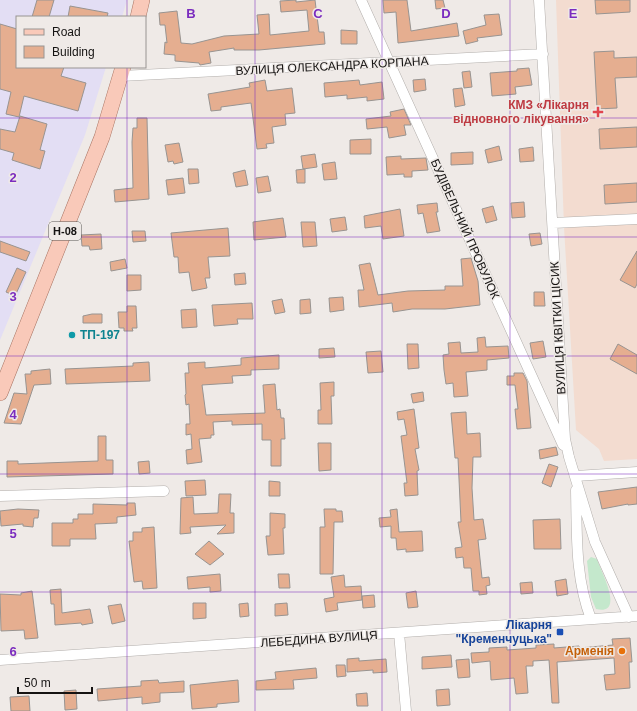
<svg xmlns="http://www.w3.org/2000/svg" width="637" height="711" font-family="Helvetica,sans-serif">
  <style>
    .industrial { fill: #e3def4 }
    .medical { fill: #f3dcd0 }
    .green { fill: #c4e8cc }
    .building { fill: #e5ae90; stroke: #989491 }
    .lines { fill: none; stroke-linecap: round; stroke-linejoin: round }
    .minor-casing { stroke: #b2aeab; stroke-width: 11 }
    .primary-casing { stroke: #a77261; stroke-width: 16 }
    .minor { stroke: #fff; stroke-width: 10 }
    .primary { stroke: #f9c9b9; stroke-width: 15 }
    .grid { fill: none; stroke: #7b2cbf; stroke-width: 1; stroke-opacity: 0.55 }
    .health-dot { fill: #e0444e; stroke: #efeae7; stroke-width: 1.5 }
    .culture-dot { fill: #0f9aa8; stroke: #efeae7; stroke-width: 1.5 }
    .transit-dot { fill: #1a4fb4; stroke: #efeae7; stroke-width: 1.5 }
    .food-dot { fill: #e8710a; stroke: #efeae7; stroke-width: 1.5 }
    .labels { text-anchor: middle; stroke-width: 3; stroke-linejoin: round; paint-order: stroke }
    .shield { fill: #efeae7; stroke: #565452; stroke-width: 1 }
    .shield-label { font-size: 11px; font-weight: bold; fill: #151312 }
    .street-label { font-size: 12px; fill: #151312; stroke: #efeae7 }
    .health-label { font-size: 12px; font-weight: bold; fill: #be3a42; stroke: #efeae7; text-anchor: end }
    .culture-label { font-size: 12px; font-weight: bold; fill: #0d838f; stroke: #efeae7; text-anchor: start }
    .transit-label { font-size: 12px; font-weight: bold; fill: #164399; stroke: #efeae7; text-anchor: end }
    .food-label { font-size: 12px; font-weight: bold; fill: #c56008; stroke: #efeae7; text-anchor: end }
    .grid-label { font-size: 13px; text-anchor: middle; font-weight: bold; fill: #7b2cbf; stroke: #efeae7; stroke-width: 3; stroke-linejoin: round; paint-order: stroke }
  </style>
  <rect width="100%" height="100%" fill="#efeae7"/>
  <path class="industrial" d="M0 0H127L122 17H17V67H106L85 135 0 340Z"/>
  <path class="medical" d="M556 0H637V459L604 461 599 449 576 430 564 227Z"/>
  <path class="green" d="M591 557 597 559C601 572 626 616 596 609L591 597 587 561Z"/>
  <path class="building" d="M37 0H54L49 17H32Z
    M296 0V2L315 0 319 32H324L325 44 259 50H234V48L209 52 211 63 200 65 199 63 175 61V55L164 54 165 42 167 43 165 25H160L159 13 177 11 181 43 192 44 224 36 259 34 257 15 269 14 270 35 309 31 307 10 281 12 280 1Z
    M383 0H407L411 31 457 23 459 36 398 43 396 12 384 13Z
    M435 0H443L445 8 436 9Z
    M595 0H630V12L596 14Z
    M70 6 108 13 107 17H68Z
    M499 14 502 35 477 38 478 41 466 44 463 31 486 25 484 15Z
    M0 24 17 29V67H64L61 76 86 83 78 111 24 96 19 117 6 114 11 92 0 89Z
    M341 30 357 31V44H341Z
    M614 51V58L637 57V77L615 78 617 108 597 109 594 52Z
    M529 68 532 85 515 87 516 94 492 96 490 73 517 71V69Z
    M470 71 472 87 464 88 462 72Z
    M425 79 426 90 414 92 413 80Z
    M265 80 267 91 292 88 295 113 285 114 286 125 272 127 274 143 266 144 267 148 257 149 251 103 221 107V110L211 111 208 94 250 87 249 83Z
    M359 80 360 85 382 82 384 99 367 101V97L347 99V95L325 97 324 83Z
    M462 88 465 105 455 107 453 89Z
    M404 109 411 125H404L406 135 389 138 387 127 367 129 366 119 391 116 390 112Z
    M20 116 47 124 40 150 45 151 40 169 12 160 14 153 0 149V129L15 132Z
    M137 118H147L149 199 115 202 114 190 133 188 132 142 133 128H137Z
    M637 127V147L600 149 599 129Z
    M371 139V154H350V140Z
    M179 143 183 162 174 164 173 161 168 162 165 145Z
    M499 146 502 160 488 163 485 150Z
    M533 147 534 161 520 162 519 149Z
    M473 152V164L451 165V153Z
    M315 154 317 167 303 169 301 156Z
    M401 156V159L426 158 428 170 412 171V177H404V174L387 175 386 157Z
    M335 162 337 179 324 180 322 164Z
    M188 169H198L199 183 189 184Z
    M305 169V183H297L296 170Z
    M245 170 248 185 236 187 233 173Z
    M268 176 271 191 258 193 256 178Z
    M183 178 185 193 168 195 166 180Z
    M637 183V202L605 204 604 185Z
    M524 202 525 217 512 218 511 203Z
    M437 203 438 212H436L440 231 427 233 423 213 418 214 417 205Z
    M493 206 497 220 486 223 482 209Z
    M400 209 404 236 383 239 381 226 365 228 364 216Z
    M345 217 347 230 332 232 330 219Z
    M283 218 286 237 254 240 253 222Z
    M301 222H315L317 246 303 247Z
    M228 228 230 256 208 257 210 278H205L207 288 192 291 189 272 179 273 178 257H174L171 233Z
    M132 231H145L146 241 133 242Z
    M540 233 542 244 531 246 529 234Z
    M101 234 102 249 90 250 89 246H82L81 235Z
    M0 241 30 252 26 261 0 252Z
    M637 251V284L635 288 620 280Z
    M471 258 478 281 480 305 445 309H412L393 312 392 303 359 307 358 290H364L359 265 370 263 378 295 408 291 445 290V286H463L461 259Z
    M125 259 127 268 111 271 110 262Z
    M17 268 26 272 15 296 6 292Z
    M245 273 246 284 235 285 234 274Z
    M127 275H141V290L127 291Z
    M534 292H544L545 306H534Z
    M343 297 344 310 330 312 329 298Z
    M282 299 285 312 275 314 272 301Z
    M310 299 311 313 300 314V300Z
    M252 303 253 319H237L238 324 214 326 212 305Z
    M127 306H136L137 328H132L133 331H124V328H119L118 312H127Z
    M196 309 197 327 182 328 181 310Z
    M92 314H102V323H83V316Z
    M485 337 486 347 508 346 509 358 487 360V370L466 372 468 396 454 397 453 383 446 384 444 370 443 355 449 354 448 343 460 342 461 353 478 352 477 338Z
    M543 341 546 357 533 359 530 343Z
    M407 344H418L419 368 408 369Z
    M618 344 637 355V374L610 359Z
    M334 348 335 357 319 358V349Z
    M381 351 383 372 368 373 366 352Z
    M279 355V369L251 370V375L232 376 233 383 202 385 206 415 265 413 263 385 275 384 277 410 280 409 281 418H284L285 439H281V466H271V440H262V424L232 425V421L213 422 214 435H211V438L199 439 202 462 187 464 186 450 192 449 191 434 186 435V424H190L189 404 186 405 185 395 186 394 185 373H189L188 363 205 362V368L241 365V358Z
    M149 362 150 381 66 384 65 369 133 366V363Z
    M50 369 51 384 34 385 21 424 4 423 14 393 27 394 25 374H31V371Z
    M514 373H523L527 381 531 428 517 429 515 409H518L515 385H507V376H514Z
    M334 382V396H331L332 424H318V410H321L320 383Z
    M423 392 424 401 413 403 411 394Z
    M414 409 419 448 415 449 419 470 417 471 418 495 405 496 404 483H407L401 436 407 435 404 419 398 420 397 412Z
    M466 412 467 434 480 433 481 457H473L472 488 474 520 483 519 486 539 478 540 482 578 489 577 490 585 486 586 487 594 479 595V591H473L471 568H464L463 557 456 558 455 548 462 547 458 522H461L458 458H455L451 413Z
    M98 436H106V460H113V474L7 477V461H18V464L98 461Z
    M318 443H331V470L319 471Z
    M556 447 558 455 540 459 539 450Z
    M149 461 150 473 139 474 138 462Z
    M549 464 558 467 551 487 542 483Z
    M205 480 206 495 186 496 185 481Z
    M269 481 280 482V496H269Z
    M637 487V504L628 505V504L602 509 598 492Z
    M219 494H231L230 513H234V533L217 534 226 525 190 527 191 533 180 534 181 498 193 497 194 514 218 513Z
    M127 503H135L136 515 117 517V523L95 524 96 539H70V546H52V523H73V519H78V514H93V504L127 505Z
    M18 509 39 510 38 518H34L33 527 23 526V524L1 526 0 511Z
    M324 509H336V511H342L343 522H334L333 574H320V527H325Z
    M397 509 399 532 422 531 423 551 406 552V549L397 550 396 538H391V526L380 527 379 518 391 517 390 510Z
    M270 513 285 514V528H283L284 554 268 555 266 536H270Z
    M560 519 561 549H534L533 520Z
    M154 527 157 588 143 589 142 581 134 582 129 541H133V532H142V528Z
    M209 541 224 554 210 565 195 554Z
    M220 574 221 591 210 592V587L188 589 187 577Z
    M278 574H289L290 588H279Z
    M344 575 345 587 361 586 362 600 337 603 338 610 326 612 324 599 334 597 331 577Z
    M566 579 568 594 557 596 555 581Z
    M532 582 533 593 521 594 520 583Z
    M61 589 62 613 90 609 93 623 82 625 81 623 55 625 54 604H51L50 590Z
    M32 591 38 638 25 639 24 630 1 631 0 594 21 595V593Z
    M416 591 418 607 408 608 406 593Z
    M374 595 375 607 363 608 362 596Z
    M193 603H206V618L193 619Z
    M248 603 249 616 240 617 239 604Z
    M287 603 288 615 275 616V604Z
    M121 604 125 621 112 624 108 606Z
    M630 638 632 662H629L630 688 606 690 604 675 615 674 614 658 557 662 559 703H552L549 660 533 661V666H526L528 693 516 694 514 678 491 680 490 661 472 663 471 653 489 652V648L507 647V650L536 648V645L554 644V648L579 646V648L613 645 612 639Z
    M451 655 452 667 422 669V657Z
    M359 658V661L386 659 387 672 373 673V670L347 672V659Z
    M469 659 470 677 458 678 456 660Z
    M336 665H345L346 676 337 677Z
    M316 668 317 678 293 680 294 689 256 690V681L276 679 275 672Z
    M158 680 159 683 184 681V692L160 693V702L142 704V697L98 701 97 689 141 686V681Z
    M238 680 239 702 217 704V707L192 709 190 685Z
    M449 689 450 705 437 706 436 690Z
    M76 690 77 709 65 710 64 691Z
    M367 693 368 706H357L356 694Z
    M29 696 30 711H11L10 697Z"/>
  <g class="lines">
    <g class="minor-casing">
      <path id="minor" d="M361 0 563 445
        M539 0 565 439 569 457 595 542 629 617
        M121 76 543 54
        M553 223 637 219
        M576 476 637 472
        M576 490C577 534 575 578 591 619
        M0 496 164 491
        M399 633 406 711
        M0 660 637 616"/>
    </g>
    <g class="primary-casing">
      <path id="primary" d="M138 17 142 0
        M0 393 102 137 123 67"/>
    </g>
    <use href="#minor" class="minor"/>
    <use href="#primary" class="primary"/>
  </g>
  <path class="grid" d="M127 0V17M255 0V711M382 0V711M510 0V711M127 67V711M0 118H637M0 237H637M0 356H637M0 474H637M0 592H637"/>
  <path class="health-dot" d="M596 106h4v4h4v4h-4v4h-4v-4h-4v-4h4z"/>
  <circle class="culture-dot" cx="72" cy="335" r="4"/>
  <rect class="transit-dot" x="556" y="628" width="8" height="8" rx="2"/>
  <circle class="food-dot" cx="622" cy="651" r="4"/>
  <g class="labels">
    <rect class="shield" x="49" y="222" width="32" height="18" rx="3"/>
    <g class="shield-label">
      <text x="65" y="235">Н-08</text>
    </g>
    <g class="street-label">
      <text transform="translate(332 66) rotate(-3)" y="4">ВУЛИЦЯ ОЛЕКСАНДРА КОРПАНА</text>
      <text transform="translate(465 229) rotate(66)" y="4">БУДІВЕЛЬНИЙ ПРОВУЛОК</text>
      <text transform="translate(558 328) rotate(-93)" y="4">ВУЛИЦЯ КВІТКИ ЦІСИК</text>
      <text transform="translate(319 639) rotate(-4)" y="4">ЛЕБЕДИНА ВУЛИЦЯ</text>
    </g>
    <g class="health-label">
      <text x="589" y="109">КМЗ «Лікарня<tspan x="589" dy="14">відновного лікування»</tspan></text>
    </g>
    <g class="culture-label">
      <text x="80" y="339">ТП-197</text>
    </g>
    <g class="transit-label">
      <text x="552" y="629">Лікарня<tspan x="552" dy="14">"Кременчуцька"</tspan></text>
    </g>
    <g class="food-label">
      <text x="614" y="655">Арменія</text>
    </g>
  </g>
  <g class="grid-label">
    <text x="191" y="18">B</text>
    <text x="318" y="18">C</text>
    <text x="446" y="18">D</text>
    <text x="573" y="18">E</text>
    <text x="13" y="182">2</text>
    <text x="13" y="301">3</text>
    <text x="13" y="419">4</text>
    <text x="13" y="538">5</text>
    <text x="13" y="656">6</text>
  </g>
  <rect x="16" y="16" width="130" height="52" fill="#efeae7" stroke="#989492"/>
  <rect x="24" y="29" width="20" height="6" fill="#f9c9b9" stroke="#989492"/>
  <text x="52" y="36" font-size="12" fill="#151312">Road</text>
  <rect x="24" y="46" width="20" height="12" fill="#e5ae90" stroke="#989492"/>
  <text x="52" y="56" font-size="12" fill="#151312">Building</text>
  <path d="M18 687v6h74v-6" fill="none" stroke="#151312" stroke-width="2"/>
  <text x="24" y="687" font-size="12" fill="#151312" stroke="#efeae7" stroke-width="3" paint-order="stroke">50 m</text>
</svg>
